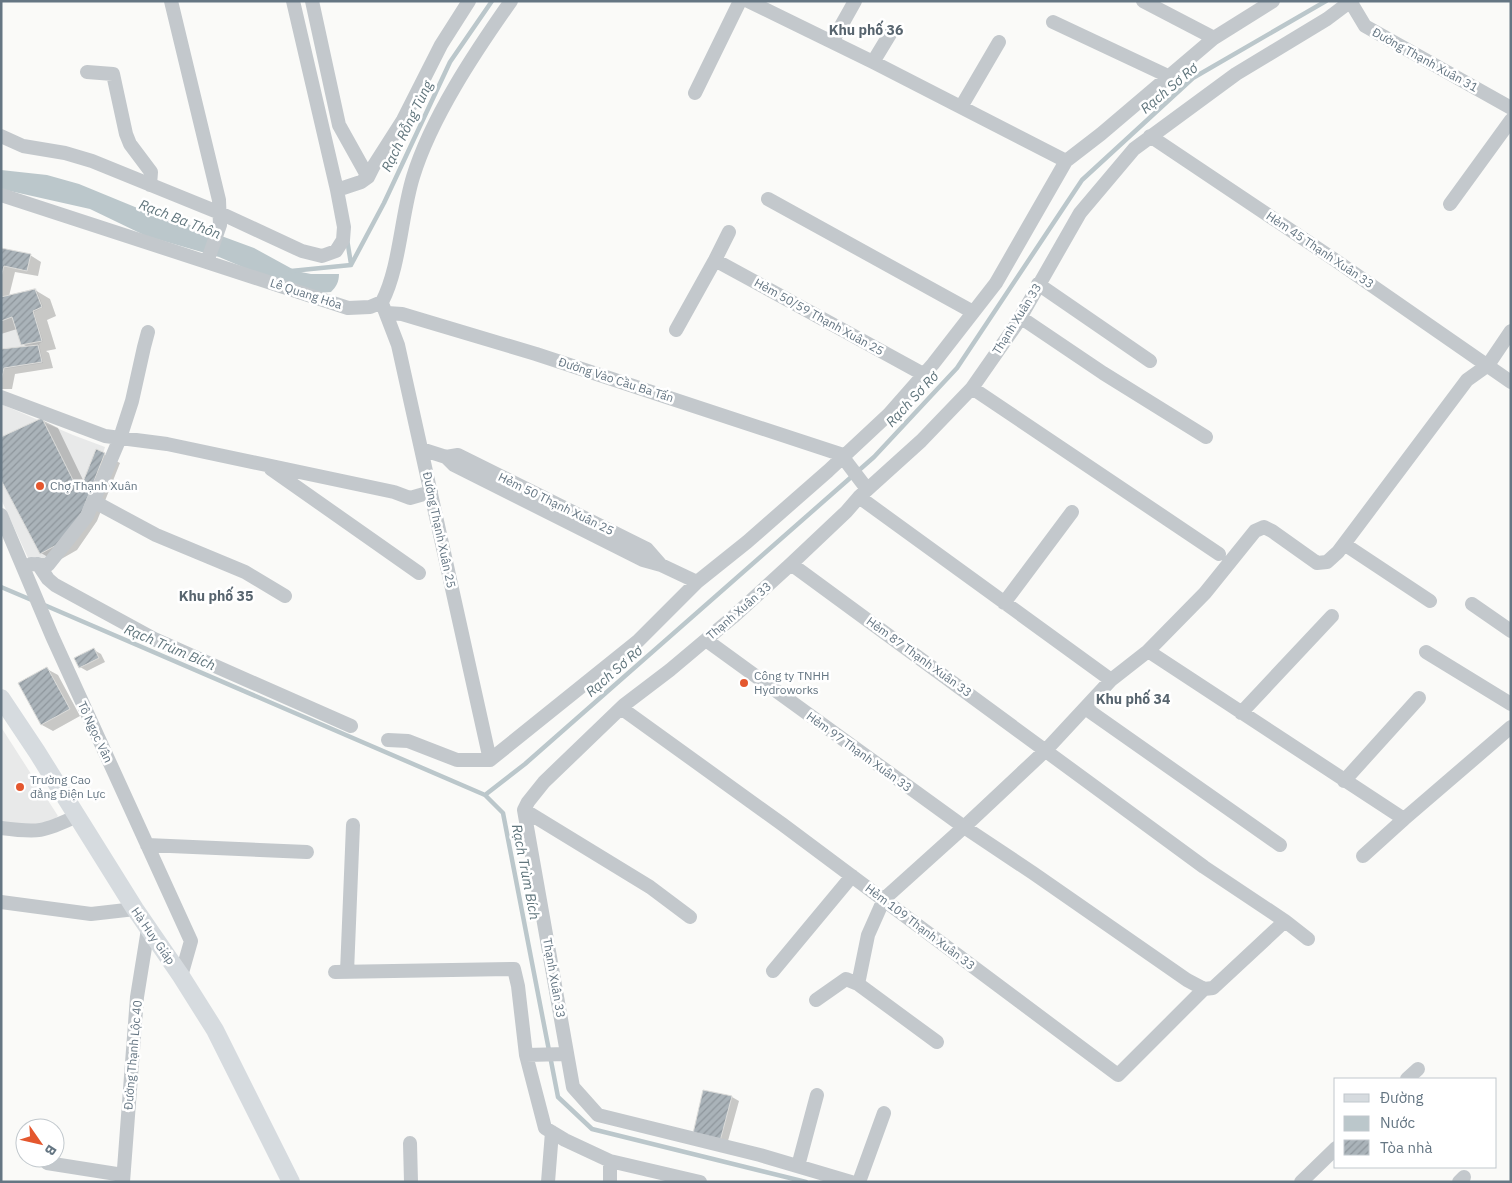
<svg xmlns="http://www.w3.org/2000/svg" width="1512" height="1183" font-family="'IBM Plex Sans',sans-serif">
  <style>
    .built { fill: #e8e9e9 }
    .water { fill: #bbc7cb }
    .shadow { fill: #0003 }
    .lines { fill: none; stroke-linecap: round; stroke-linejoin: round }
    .stream { stroke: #bbc7cb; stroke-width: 4.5 }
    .building { fill: url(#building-hatch); stroke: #dcdcda }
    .minor { stroke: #c3c8cc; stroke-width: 14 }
    .major { stroke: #d6dbdf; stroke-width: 18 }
    .poi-dot { fill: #e4572e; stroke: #fff; stroke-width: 2 }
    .labels { text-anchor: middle; stroke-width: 5; stroke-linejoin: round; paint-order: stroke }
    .street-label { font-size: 12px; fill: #657683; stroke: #fff }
    .poi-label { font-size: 12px; fill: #657683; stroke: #fff; text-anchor: start }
    .neighbourhood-label { font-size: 14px; font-weight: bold; fill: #57646e; stroke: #fff }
    .water-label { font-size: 14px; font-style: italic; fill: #60757c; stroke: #fff }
  </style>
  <defs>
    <pattern id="building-hatch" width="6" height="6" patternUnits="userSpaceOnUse" patternTransform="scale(1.25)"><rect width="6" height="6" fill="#aab3b9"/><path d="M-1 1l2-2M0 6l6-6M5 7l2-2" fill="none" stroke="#8e969c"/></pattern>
  </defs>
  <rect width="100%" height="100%" fill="#fafaf8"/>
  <path class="built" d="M36 288 43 307 34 312 43 341 39 344 43 363 4 369 1 383 4 368 42 362 38 345 1 349V321L12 317 21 345 42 340 33 311 42 307 35 289 1 297Z
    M1 404 73 435 105 447 88 505 53 561 29 560 1 499Z
    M1 727 58 816 43 830 1 824Z"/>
  <path class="water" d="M1 170 47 175 79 184 152 214 197 227 254 248 296 271 311 274H339C339 282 336 287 331 292L317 293 266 277 219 257 146 236 90 209 1 189Z"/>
  <path class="shadow" d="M1 249 30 255 41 262 38 276 15 272 9 296 35 290 50 299 56 316 47 320 56 349 46 351 49 353 53 368 15 374 12 389H1V350L28 347 22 344 17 329 1 334Z
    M42 420 58 428 84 482 97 451 120 463 97 521 77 550 56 562 41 553Z
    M94 650 101 654 105 662 87 671 80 667Z
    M47 669 58 675 80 716 53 731 42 725 20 684Z
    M704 1091 732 1097 739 1101 726 1148 701 1141Z"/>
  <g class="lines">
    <path class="stream" d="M347 239 351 264
      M351 265 384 203 450 62 492 1
      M291 271 351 265
      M1 587 34 601
      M42 604 485 795 503 813 558 1097 592 1129 806 1182
      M485 795 525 764 874 457 957 368 1082 180 1193 78 1326 1"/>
  </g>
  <path class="building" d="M1 248 31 254 27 271 4 266 1 277Z
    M35 289 42 307 33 311 42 341 21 345 12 317 1 321V297Z
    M38 345 42 362 4 368 1 381V349Z
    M42 418 79 492 96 449 105 453 82 512 62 542 40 554 1 480V437Z
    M94 648 99 658 79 668 74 658Z
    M47 667 70 709 41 725 18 683Z
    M703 1090 732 1096 719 1145 692 1138Z"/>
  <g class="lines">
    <path class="minor" d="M171 1 219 200 220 225 207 262
      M312 1 339 125 368 177
      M748 1 873 62 1066 161
      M1143 1 1214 38
      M1350 1 1365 26 1511 108
      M1053 22 1168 76
      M832 42 855 1
      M873 62 890 34
      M87 72 113 74 126 134 130 144 151 172 150 185
      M695 93 740 1
      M961 107 999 42
      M1 136 23 146 65 153 92 161 220 213 302 251 322 256 336 251 343 240 344 227 337 190 293 1
      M1150 136 1335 260 1511 382
      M337 190 361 182 368 177 373 167 403 120 441 45 469 1
      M1 195 348 308 370 307 382 302C400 267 401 216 413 177 431 118 475 52 511 1
      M768 199 973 312
      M1450 204 1511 120
      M715 260 923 374
      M1038 284 1150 361
      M383 306 398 345 490 760
      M387 313 402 314 536 354 843 455 845 460 867 489
      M1020 317 1103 373 1206 437
      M676 330 715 260 729 232
      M972 388 1219 554
      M1 397 105 436 167 444 394 492 410 498 431 492
      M421 449 446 457 458 455 647 549 661 565 643 560 454 465 446 457
      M271 469 419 573
      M859 497 1111 680 1148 651 1205 593 1255 531 1264 527 1272 531 1317 563 1327 562 1338 552 1467 380 1488 365 1511 331
      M93 501 156 535 245 572 285 596
      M1 515 52 636 191 941 181 976
      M1344 544 1430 601
      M31 564 48 565 87 516 120 438 132 401 144 347 148 332
      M38 564 48 579 55 585 154 639 351 726
      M791 564 1204 867 1285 921 1308 939
      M661 565 697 582
      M1004 603 1072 512
      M1472 604 1511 631
      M706 640 964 827 1033 873 1187 980 1204 989 1213 988 1285 921
      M1148 651 1404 819 1511 727
      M1426 652 1511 704
      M621 708 782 824 1118 1075 1204 989
      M1085 708 1280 845
      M1241 713 1332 616
      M388 740 408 741 457 760H490L638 641 697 582 747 542 828 471 889 414 933 364 996 283 1066 161 1101 134 1214 38 1273 1
      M1344 781 1419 698
      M524 810 650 887 690 917
      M1 828C39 833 43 832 77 816
      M147 845 307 852
      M1363 856 1404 819
      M1 902 91 914 135 909
      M773 971 852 876
      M335 972 514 969 518 986 526 1055 545 1128 565 1140 610 1161 700 1182
      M347 972 353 825
      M816 1000 846 979 858 984
      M937 1042 858 984 868 935 884 899 964 827 1046 750 1111 680
      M526 1055 567 1054
      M1407 1079 1418 1069
      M410 1143 411 1182
      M47 1163 123 1175
      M798 1166 817 1095
      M123 1182 137 997 148 929
      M548 1182 552 1132
      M610 1182V1161
      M851 1182 760 1155 598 1115 573 1087 524 810 528 802 544 782 624 705 670 670 733 617 791 564 846 512 859 497 921 441 972 388 1016 325 1080 213 1134 149 1236 74 1327 19 1351 1
      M859 1182 884 1113
      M1301 1182 1336 1148
      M1459 1182 1464 1177"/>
    <path class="major" d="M1 698 37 752 135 909 181 976 215 1030 291 1182"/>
  </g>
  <g class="poi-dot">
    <circle cx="40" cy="486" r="5"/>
    <circle cx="744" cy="683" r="5"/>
    <circle cx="20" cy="787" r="5"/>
  </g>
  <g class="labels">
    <g class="street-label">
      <text transform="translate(1425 60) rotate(29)" y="4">Đường Thạnh Xuân 31</text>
      <text transform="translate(1320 250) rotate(34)" y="4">Hẻm 45 Thạnh Xuân 33</text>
      <text transform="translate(306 294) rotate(18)" y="4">Lê Quang Hòa</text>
      <text transform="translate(819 317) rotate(29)" y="4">Hẻm 50/59 Thạnh Xuân 25</text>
      <text transform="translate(1017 319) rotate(-58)" y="4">Thạnh Xuân 33</text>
      <text transform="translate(616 380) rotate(18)" y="4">Đường Vào Cầu Ba Tấn</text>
      <text transform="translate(556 504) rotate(26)" y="4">Hẻm 50 Thạnh Xuân 25</text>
      <text transform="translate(439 530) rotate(78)" y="4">Đường Thạnh Xuân 25</text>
      <text transform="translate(739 611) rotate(-41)" y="4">Thạnh Xuân 33</text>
      <text transform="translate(919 657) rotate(36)" y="4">Hẻm 87 Thạnh Xuân 33</text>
      <text transform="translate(95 732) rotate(65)" y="4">Tô Ngọc Vân</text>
      <text transform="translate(859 752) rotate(36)" y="4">Hẻm 97 Thạnh Xuân 33</text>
      <text transform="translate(920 927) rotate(37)" y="4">Hẻm 109 Thạnh Xuân 33</text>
      <text transform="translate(153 936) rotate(55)" y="4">Hà Huy Giáp</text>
      <text transform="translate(554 978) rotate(80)" y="4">Thạnh Xuân 33</text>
      <text transform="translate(133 1055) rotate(-85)" y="4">Đường Thạnh Lộc 40</text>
    </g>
    <g class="poi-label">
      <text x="50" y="490">Chợ Thạnh Xuân</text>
      <text x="754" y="680">Công ty TNHH<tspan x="754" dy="14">Hydroworks</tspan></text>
      <text x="30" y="784">Trường Cao<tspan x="30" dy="14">đẳng Điện Lực</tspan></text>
    </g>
    <g class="neighbourhood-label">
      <text x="866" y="35">Khu phố 36</text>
      <text x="216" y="601">Khu phố 35</text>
      <text x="1133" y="704">Khu phố 34</text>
    </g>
    <g class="water-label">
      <text transform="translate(1169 88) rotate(-40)" y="5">Rạch Sơ Rơ</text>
      <text transform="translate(407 126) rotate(-64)" y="5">Rạch Rỗng Tùng</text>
      <text transform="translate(180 219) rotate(21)" y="5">Rạch Ba Thôn</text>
      <text transform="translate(912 399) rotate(-47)" y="5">Rạch Sơ Rơ</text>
      <text transform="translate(170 647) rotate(23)" y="5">Rạch Trùm Bích</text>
      <text transform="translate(614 671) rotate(-41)" y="5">Rạch Sơ Rơ</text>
      <text transform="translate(526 872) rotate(79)" y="5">Rạch Trùm Bích</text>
    </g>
  </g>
  <rect width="1512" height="1183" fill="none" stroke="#657683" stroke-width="5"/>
  <rect x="1334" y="1078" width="162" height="90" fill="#ffffff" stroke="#c1c8cd"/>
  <rect x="1344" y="1094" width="25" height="8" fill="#d6dbdf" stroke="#c1c8cd"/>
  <text x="1380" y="1103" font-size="15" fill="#657683">Đường</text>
  <rect x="1344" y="1116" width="25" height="15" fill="#bbc7cb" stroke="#c1c8cd"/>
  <text x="1380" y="1128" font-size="15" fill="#657683">Nước</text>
  <rect x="1344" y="1140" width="25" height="15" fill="url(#building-hatch)" stroke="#c1c8cd"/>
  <text x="1380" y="1153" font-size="15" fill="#657683">Tòa nhà</text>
  <g transform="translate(40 1143) rotate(124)"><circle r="24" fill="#ffffff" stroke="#c1c8cd"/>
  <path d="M0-4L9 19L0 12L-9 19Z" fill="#e4572e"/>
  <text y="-8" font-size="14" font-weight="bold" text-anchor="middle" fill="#657683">B</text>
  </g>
</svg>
